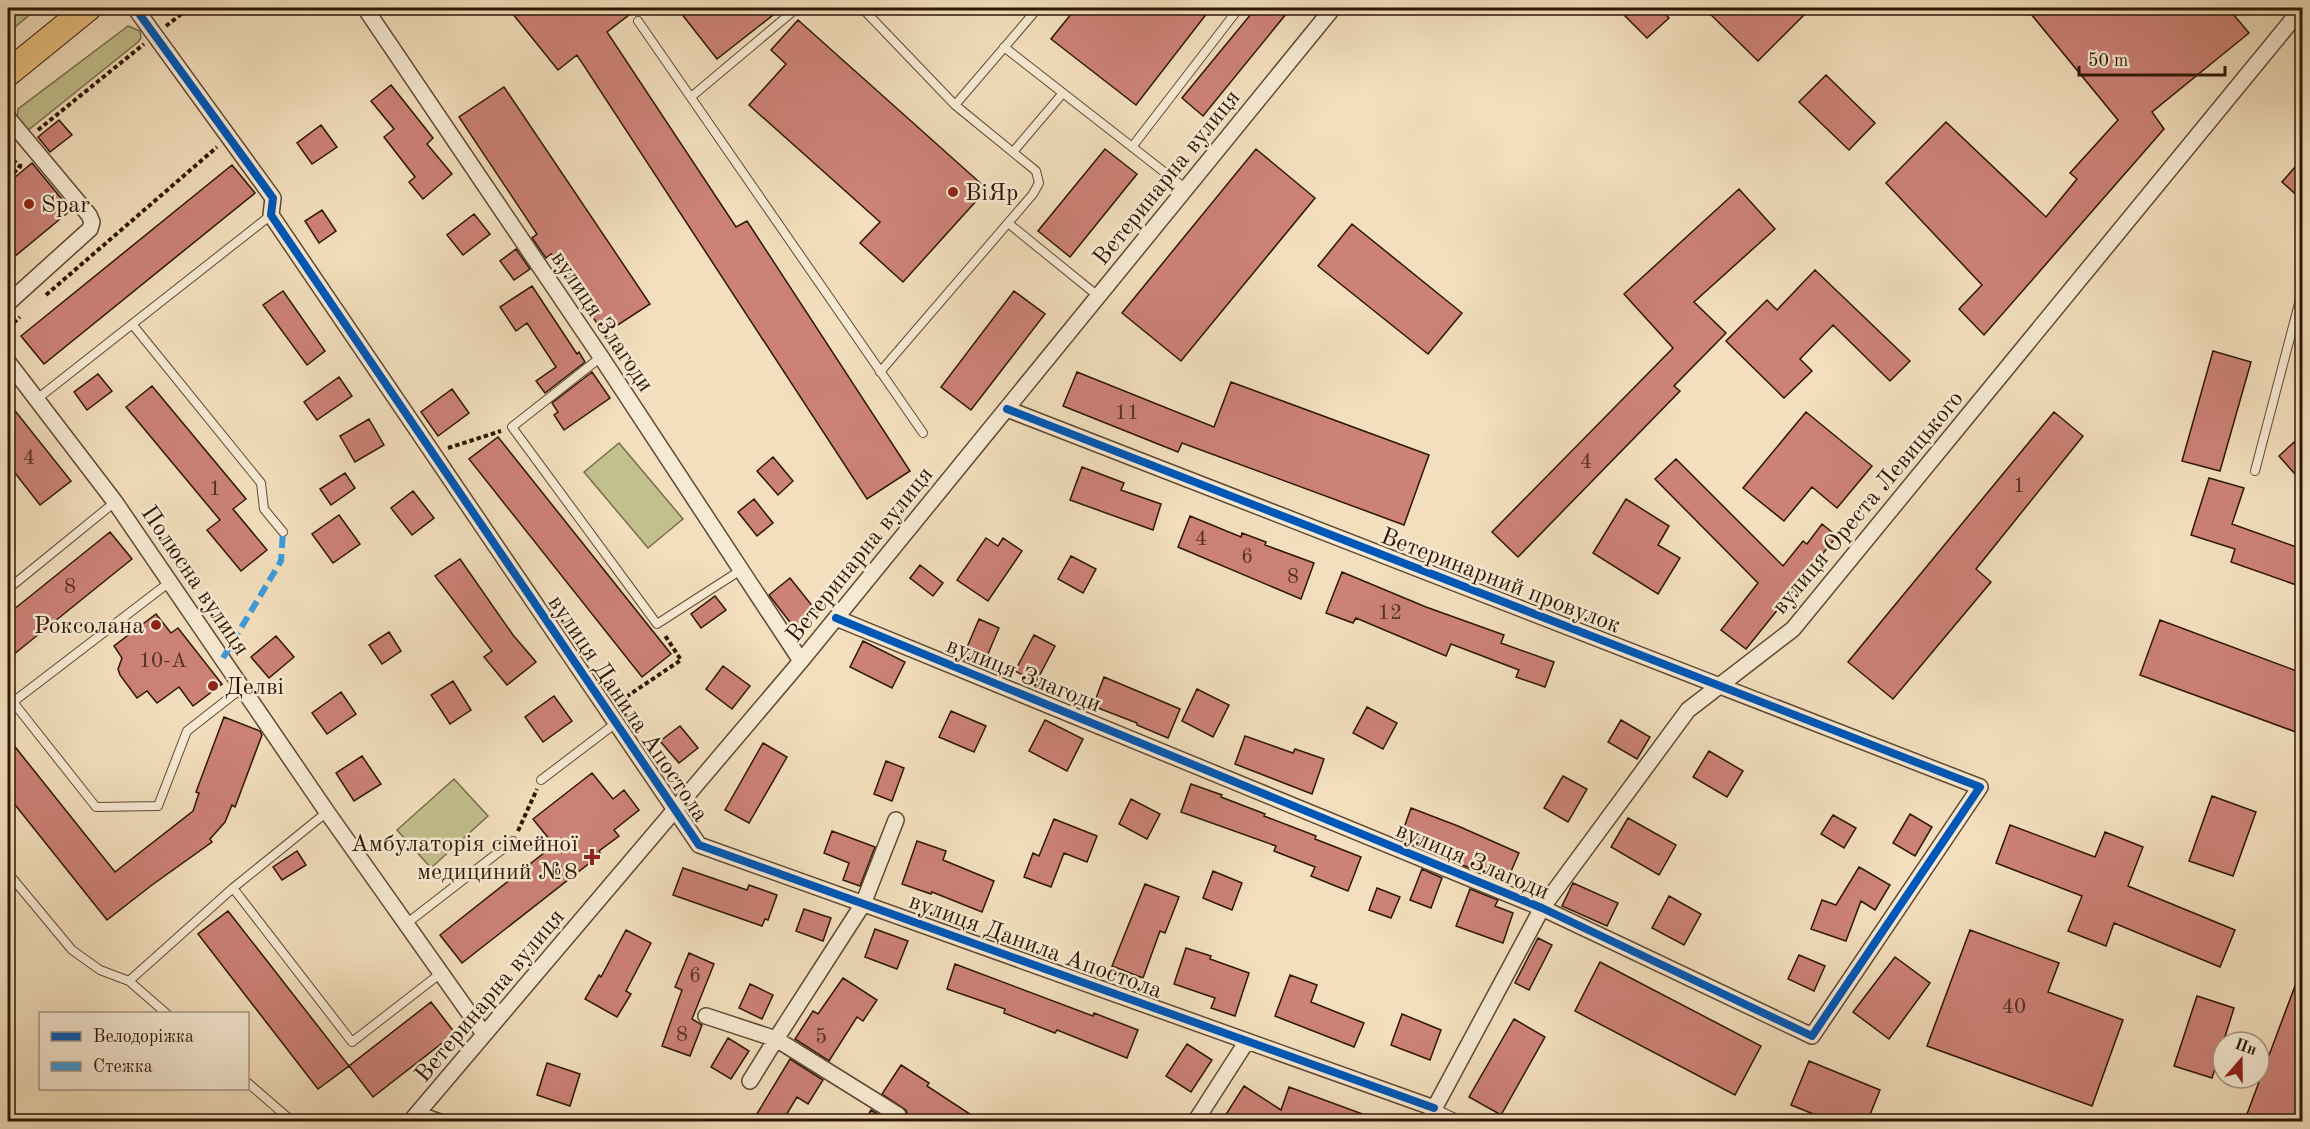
<svg xmlns="http://www.w3.org/2000/svg" width="2310" height="1129" font-family="'Old Standard TT',serif">
  <style>
    .green { fill: #c2c08d; stroke: #786c49; stroke-width: 1.5 }
    .building { fill: #cd8278; stroke: #2e1705; stroke-width: 1.5 }
    .lines { fill: none; stroke-linecap: round; stroke-linejoin: round }
    .service-casing { stroke: #5f4933; stroke-width: 10 }
    .minor-casing { stroke: #5f4933; stroke-width: 18 }
    .trunk-casing { stroke: #2e1705; stroke-width: 28 }
    .path { stroke: #2e1705; stroke-width: 4; stroke-dasharray: 4.5 3; stroke-linecap: butt }
    .service { stroke: #f7ead4; stroke-width: 8 }
    .minor { stroke: #f7ead4; stroke-width: 15 }
    .trunk { stroke: #eac07e; stroke-width: 26 }
    .quiet { stroke: #3d9add; stroke-width: 6; stroke-dasharray: 12 6; stroke-linecap: butt }
    .cycleway-casing { stroke: #f7ead4; stroke-width: 11 }
    .cycleway { stroke: #0057b8; stroke-width: 8 }
    .poi-dot { fill: #8f2418; stroke: #f7ead4; stroke-width: 2 }
    .labels { text-anchor: middle; stroke-width: 5; stroke-linejoin: round; paint-order: stroke }
    .number-label { font-size: 21px; fill: #563222 }
    .street-label { font-size: 24px; fill: #2e1705; stroke: #f7ead4 }
    .poi-label { font-size: 24px; fill: #2e1705; stroke: #f7ead4; text-anchor: start }
  </style>
  <rect width="100%" height="100%" fill="#f3dfbd"/>
  <filter id="stains"><feTurbulence type="fractalNoise" baseFrequency=".00333" numOctaves="4"/><feColorMatrix values="0 0 0 0 .2 0 0 0 0 .09 0 0 0 0 .02 0 0 0 .5 -.17"/></filter>
  <radialGradient id="worn" r=".72"><stop offset=".6" stop-color="#630" stop-opacity="0"/><stop offset="1" stop-color="#630" stop-opacity=".3"/></radialGradient>
  <path class="green" d="M8 8H35L34 11 8 33Z
    M128 26 140 31 141 38 138 42 26 132 17 118 18 109Z
    M619 443 683 519 648 548 584 472Z
    M454 779 488 816 431 868 397 830Z"/>
  <path class="building" d="M508 8H638L607 32 736 227 747 221 910 471 867 499 577 55 558 70Z
    M677 8H782L717 59Z
    M1076 8H1211L1136 105 1051 39Z
    M1256 8H1291L1203 116 1182 98Z
    M1617 8H1659L1669 18 1647 38Z
    M1704 8H1811L1758 61Z
    M2026 8H2205L2212 15 2221 8H2228L2249 33 2152 112 2164 129 1984 335 1959 309 1982 285 1886 183 1946 122 2046 217 2077 179 2070 173 2118 120Z
    M798 20 987 189 903 282 860 243 880 222 749 105 786 64 771 50Z
    M1826 75 1875 123 1849 150 1799 102Z
    M391 85 433 138 427 144 452 174 423 199 409 182 415 177 384 137 394 129 371 101Z
    M504 87 650 304 604 334 551 254 546 258 532 238 537 234 459 117Z
    M59 120 72 135 50 152 38 137Z
    M321 125 337 147 312 164 297 143Z
    M1105 149 1137 174 1070 257 1038 231Z
    M1256 149 1315 198 1181 361 1122 313Z
    M2302 159V200L2282 182Z
    M32 163 71 210 8 262V183Z
    M232 165 255 193 44 364 21 336Z
    M1739 189 1775 229 1694 302 1726 333 1674 386 1680 391 1518 557 1492 532 1673 348 1624 294Z
    M322 210 336 231 319 243 305 221Z
    M474 214 490 234 463 255 447 235Z
    M1352 224 1462 313 1428 354 1318 266Z
    M516 249 530 269 514 280 500 261Z
    M1815 270 1910 361 1890 381 1833 325 1800 359 1812 371 1784 398 1726 341 1767 300 1777 310Z
    M532 286 577 354 579 352 585 362 545 393 536 381 556 367 527 323 516 331 500 307Z
    M283 291 325 351 307 365 263 305Z
    M1014 291 1045 314 971 410 941 387Z
    M2213 351 2251 362 2220 471 2182 461Z
    M592 372 610 398 564 430 554 415 558 412 552 403Z
    M1077 372 1214 427 1231 382 1429 455 1404 525 1182 443 1178 452 1063 406Z
    M98 374 112 391 87 410 74 392Z
    M339 377 352 396 317 420 304 402Z
    M152 386 246 499 233 509 267 550 241 571 207 530 220 520 126 407Z
    M452 389 469 413 438 436 421 412Z
    M8 402 71 481 40 505 8 464Z
    M1806 412 1872 466 1837 508 1812 487 1784 521 1743 488Z
    M2054 412 2083 436 1976 569 1991 582 1893 699 1848 662Z
    M369 419 384 445 355 462 340 436Z
    M2302 435V482L2279 456Z
    M498 437 671 654 642 677 469 459Z
    M773 457 793 481 778 495 757 471Z
    M1676 459 1783 566 1803 541 1807 544 1822 524 1837 536 1746 649 1721 630 1758 583 1655 479Z
    M1082 467 1124 483 1121 490 1161 504 1153 530 1070 500Z
    M345 473 355 488 331 505 320 489Z
    M2209 478 2244 488 2232 524 2302 549V587L2231 562 2235 549 2191 535Z
    M413 491 434 518 412 535 391 508Z
    M754 499 773 523 757 536 738 512Z
    M1626 499 1669 526 1658 545 1680 558 1658 594 1593 553Z
    M339 515 360 544 333 563 312 534Z
    M1190 516 1241 537 1242 533 1266 542 1265 545 1314 563 1301 599 1178 547Z
    M110 532 132 559 8 659V614Z
    M986 538 998 546 1003 538 1022 551 988 601 957 580Z
    M1071 556 1096 569 1083 593 1058 579Z
    M460 559 513 635 536 662 507 685 484 657 492 651 435 576Z
    M920 565 943 583 933 596 910 578Z
    M1342 572 1426 607 1504 635 1501 643 1554 662 1545 687 1516 677 1519 670 1451 644 1446 656 1356 618 1353 623 1326 613Z
    M790 578 818 613 796 630 769 595Z
    M715 596 726 610 701 628 691 614Z
    M156 614 171 633 178 628 222 684 193 706 179 687 157 703 147 691 137 698 120 675 118 669 122 658 114 646Z
    M979 619 999 628 982 668 962 659Z
    M2160 620 2302 673V715L2296 732 2140 675Z
    M389 632 401 651 382 664 369 645Z
    M1034 635 1055 646 1036 682 1015 671Z
    M276 636 294 657 269 678 251 657Z
    M863 641 905 662 892 688 850 667Z
    M723 666 750 686 732 709 706 689Z
    M1104 677 1180 709 1168 738 1137 725V723L1093 706Z
    M453 681 471 710 450 724 431 695Z
    M1197 689 1229 705 1213 737 1182 721Z
    M341 692 356 714 327 734 312 713Z
    M554 696 572 721 543 742 525 717Z
    M1367 707 1397 723 1383 749 1353 733Z
    M951 711 986 726 974 752 939 737Z
    M224 717 260 731 262 735 235 807 232 805 225 822 210 839 212 842 152 885 107 920 8 796V738L115 872 193 811 199 793 196 792Z
    M1045 720 1083 739 1067 771 1029 751Z
    M1621 720 1650 737 1637 759 1608 742Z
    M680 726 698 748 679 763 660 741Z
    M1245 736 1293 753 1295 749 1324 759 1312 794 1235 764Z
    M763 743 787 757 749 823 725 810Z
    M1709 751 1743 771 1727 797 1693 777Z
    M362 756 381 784 354 801 336 773Z
    M886 761 904 768 892 801 874 794Z
    M592 773 613 799 624 790 639 810 614 830 619 836 599 851 601 854 462 963 440 935 554 845 533 819Z
    M1563 776 1587 789 1568 822 1544 808Z
    M1191 784 1222 795 1221 797 1265 814 1264 816 1316 836 1315 839 1361 857 1348 891 1311 876 1315 867 1274 851 1276 846 1181 812Z
    M2212 796 2256 812 2233 876 2189 861Z
    M1131 799 1160 814 1147 839 1119 824Z
    M1411 808 1458 826 1519 853 1506 883 1400 839Z
    M1910 814 1932 827 1915 856 1893 843Z
    M1833 815 1856 828 1844 848 1821 834Z
    M1628 818 1676 845 1659 875 1611 847Z
    M1054 819 1097 836 1087 862 1064 853 1051 887 1024 877 1033 853 1039 856Z
    M2010 825 2095 857 2105 832 2143 847 2128 886 2235 930 2220 967 2114 923 2106 946 2068 931 2082 896 1996 863Z
    M832 831 875 847 860 886 843 880 849 863 824 853Z
    M917 841 946 851 943 860 994 881 982 912 932 892 931 894 902 884Z
    M297 851 306 865 282 880 273 867Z
    M1859 867 1890 885 1875 910 1861 901 1846 941 1811 929 1822 900 1836 905Z
    M683 868 747 890 749 885 777 895 768 920 765 919 762 926 673 895Z
    M1422 869 1442 878 1431 908 1410 900Z
    M1213 871 1242 883 1232 910 1203 898Z
    M1573 883 1618 903 1607 926 1562 906Z
    M1145 884 1179 897 1165 933 1160 931 1143 978 1112 966Z
    M1377 888 1400 897 1391 918 1369 910Z
    M1470 889 1498 900 1495 906 1513 913 1503 943 1456 926Z
    M1669 896 1701 914 1684 945 1652 928Z
    M804 909 831 918 823 941 796 931Z
    M228 911 349 1066 318 1089 198 934Z
    M875 929 908 941 897 969 865 957Z
    M626 930 651 943 626 991 631 994 617 1017 585 999 599 975 601 977Z
    M1970 930 2059 963 2048 992 2123 1020 2092 1106 1927 1046Z
    M1538 938 1552 945 1529 990 1515 983Z
    M1186 948 1211 956 1210 959 1249 973 1235 1016 1211 1008 1215 998 1174 984Z
    M689 953 714 964 692 1019 702 1025 690 1056 662 1046 682 990 675 987Z
    M1799 955 1825 966 1814 991 1788 979Z
    M1895 957 1930 983 1889 1039 1853 1012Z
    M1600 962 1761 1046 1735 1095 1575 1011Z
    M955 964 1093 1016 1094 1013 1138 1030 1127 1058 1057 1030 1055 1033 1004 1013 1005 1009 947 989Z
    M2301 970 2302 1122H2244Z
    M1290 975 1317 985 1311 1002 1364 1023 1354 1047 1275 1016Z
    M843 978 877 1000 863 1021 857 1017 829 1061 795 1039 813 1011 818 1014Z
    M750 984 773 995 762 1019 739 1008Z
    M2197 996 2234 1008 2212 1078 2174 1066Z
    M431 1002 455 1033 373 1097 349 1066Z
    M1402 1014 1441 1030 1430 1060 1391 1045Z
    M1514 1019 1545 1037 1501 1115 1469 1097Z
    M728 1038 749 1051 731 1079 711 1067Z
    M1187 1044 1212 1060 1191 1092 1166 1076Z
    M790 1059 823 1080 808 1104 797 1097 782 1122H752Z
    M1809 1061 1880 1090 1867 1122H1833L1791 1105Z
    M547 1063 580 1074 570 1106 537 1095Z
    M901 1065 929 1083 927 1086 982 1122H905L908 1116 906 1110 882 1094Z
    M1244 1086 1281 1110 1289 1087 1376 1119 1375 1122H1234L1225 1116Z
    M871 1110 890 1122H864Z"/>
  <g class="lines">
    <g class="service-casing">
      <path id="service" d="M862 8 955 105 1036 171 1039 183 1033 194 880 372
        M638 21 923 433
        M1004 47 1186 189
        M691 97 797 8
        M955 105 1038 8
        M1132 147 1239 8
        M1013 152 1063 93
        M1008 223 1098 296
        M132 324 261 483 264 509 283 532
        M601 357 512 427 657 624 741 570
        M37 399 271 215
        M2255 471 2302 292
        M171 581 13 702 96 807 158 806 187 731 242 688
        M8 589 115 502
        M541 780 616 723
        M8 873 72 950 100 970 129 981 167 1014
        M233 888 352 1042 441 973
        M406 924 513 841
        M129 981 233 888 327 812
        M248 1083 293 1122
        M1434 1108 1457 1119"/>
    </g>
    <g class="minor-casing">
      <path id="minor" d="M135 8 273 198 271 215 699 845 1434 1108
        M365 8 601 357 801 661
        M8 118 89 215 92 222 90 229 8 303
        M8 362 115 502 327 812 484 1034
        M836 618 1542 908 1812 1036 1980 787 1007 409
        M896 820 863 904 776 1039 898 1115
        M706 1016 776 1039 750 1081
        M417 1114 440 1122
        M410 1122 801 661 1333 8
        M1195 1122 1247 1041
        M1427 1122 1542 908 1688 710 1793 629 2302 8"/>
    </g>
    <g class="trunk-casing">
      <path id="trunk" d="M8 73 88 8"/>
    </g>
    <path class="path" d="M166 26 189 8
      M38 130 144 44
      M8 154 20 167
      M8 178 20 167 21 161
      M46 295 217 147
      M8 328 20 317
      M448 448 501 431
      M620 701 681 660 664 634
      M518 831 537 789"/>
    <use href="#service" class="service"/>
    <use href="#minor" class="minor"/>
    <use href="#trunk" class="trunk"/>
    <path class="quiet" d="M223 658 281 561 283 532"/>
    <g class="cycleway-casing">
      <path id="cycleway" d="M135 8 273 198 271 215 699 845 1434 1108
        M836 618 1542 908 1812 1036 1980 787 1007 409"/>
    </g>
    <use href="#cycleway" class="cycleway"/>
  </g>
  <g class="poi-dot">
    <circle cx="953" cy="192" r="6"/>
    <circle cx="29" cy="204" r="6"/>
    <circle cx="156" cy="625" r="6"/>
    <circle cx="213" cy="686" r="6"/>
    <path d="M589 848h6v6h6v6h-6v6h-6v-6h-6v-6h6z"/>
  </g>
  <g class="labels">
    <g class="number-label">
      <text x="1127" y="419">11</text>
      <text x="29" y="464">4</text>
      <text x="1586" y="468">4</text>
      <text x="2019" y="492">1</text>
      <text x="215" y="495">1</text>
      <text x="1201" y="545">4</text>
      <text x="1247" y="563">6</text>
      <text x="1293" y="583">8</text>
      <text x="70" y="593">8</text>
      <text x="1390" y="619">12</text>
      <text x="163" y="667">10-А</text>
      <text x="695" y="982">6</text>
      <text x="2014" y="1013">40</text>
      <text x="682" y="1041">8</text>
      <text x="821" y="1043">5</text>
    </g>
    <g class="street-label">
      <text transform="translate(1166 177) rotate(-51)" y="8">Ветеринарна вулиця</text>
      <text transform="translate(603 321) rotate(56)" y="8">вулиця Злагоди</text>
      <text transform="translate(1867 502) rotate(-50)" y="8">вулиця Ореста Левицького</text>
      <text transform="translate(859 554) rotate(-51)" y="8">Ветеринарна вулиця</text>
      <text transform="translate(196 580) rotate(56)" y="8">Полюсна вулиця</text>
      <text transform="translate(1501 580) rotate(21)" y="8">Ветеринарний провулок</text>
      <text transform="translate(1024 674) rotate(22)" y="8">вулиця Злагоди</text>
      <text transform="translate(629 708) rotate(56)" y="8">вулиця Данила Апостола</text>
      <text transform="translate(1473 860) rotate(23)" y="8">вулиця Злагоди</text>
      <text transform="translate(1036 945) rotate(20)" y="8">вулиця Данила Апостола</text>
      <text transform="translate(489 995) rotate(-50)" y="8">Ветеринарна вулиця</text>
    </g>
    <g class="poi-label">
      <text x="965" y="200">ВіЯр</text>
      <text x="41" y="212">Spar</text>
      <text x="144" y="633" text-anchor="end">Роксолана</text>
      <text x="225" y="694">Делві</text>
      <text x="578" y="851" text-anchor="end">Амбулаторія сімейної<tspan x="578" dy="28">медициний №8</tspan></text>
    </g>
  </g>
  <rect width="2310" height="1129" fill="none" stroke="#f3dfbd" stroke-width="30"/>
  <rect x="9" y="9" width="2292" height="1111" fill="none" stroke="#2e1705" stroke-width="3"/>
  <rect x="15" y="15" width="2280" height="1099" fill="none" stroke="#2e1705" stroke-width="1.5"/>
  <rect x="39" y="1012" width="210" height="78" fill="#f7ead4" stroke="#a79681" stroke-width="1.5"/>
  <rect x="51" y="1032" width="30" height="9" fill="#0057b8" stroke="#a79681" stroke-width="1.5"/>
  <text x="93" y="1042" font-size="18" fill="#2e1705">Велодоріжка</text>
  <rect x="51" y="1062" width="30" height="9" fill="#3d9add" stroke="#a79681" stroke-width="1.5"/>
  <text x="93" y="1072" font-size="18" fill="#2e1705">Стежка</text>
  <g transform="translate(2241 1060) rotate(20)"><circle r="28" fill="#f7ead4" stroke="#a79681" stroke-width="1.5"/>
  <path d="M0-4.5L10 22L0 15L-10 22Z" fill="#8f2418"/>
  <text y="-9" font-size="16" font-weight="bold" text-anchor="middle" fill="#2e1705">Пн</text>
  </g>
  <path d="M2079 66v9h146v-9" fill="none" stroke="#2e1705" stroke-width="3"/>
  <text x="2088" y="66" font-size="18" fill="#2e1705" stroke="#f7ead4" stroke-width="4.5" paint-order="stroke">50 m</text>
  <rect width="100%" height="100%" filter="url(#stains)"/>
  <rect width="100%" height="100%" fill="url(#worn)"/>
</svg>
